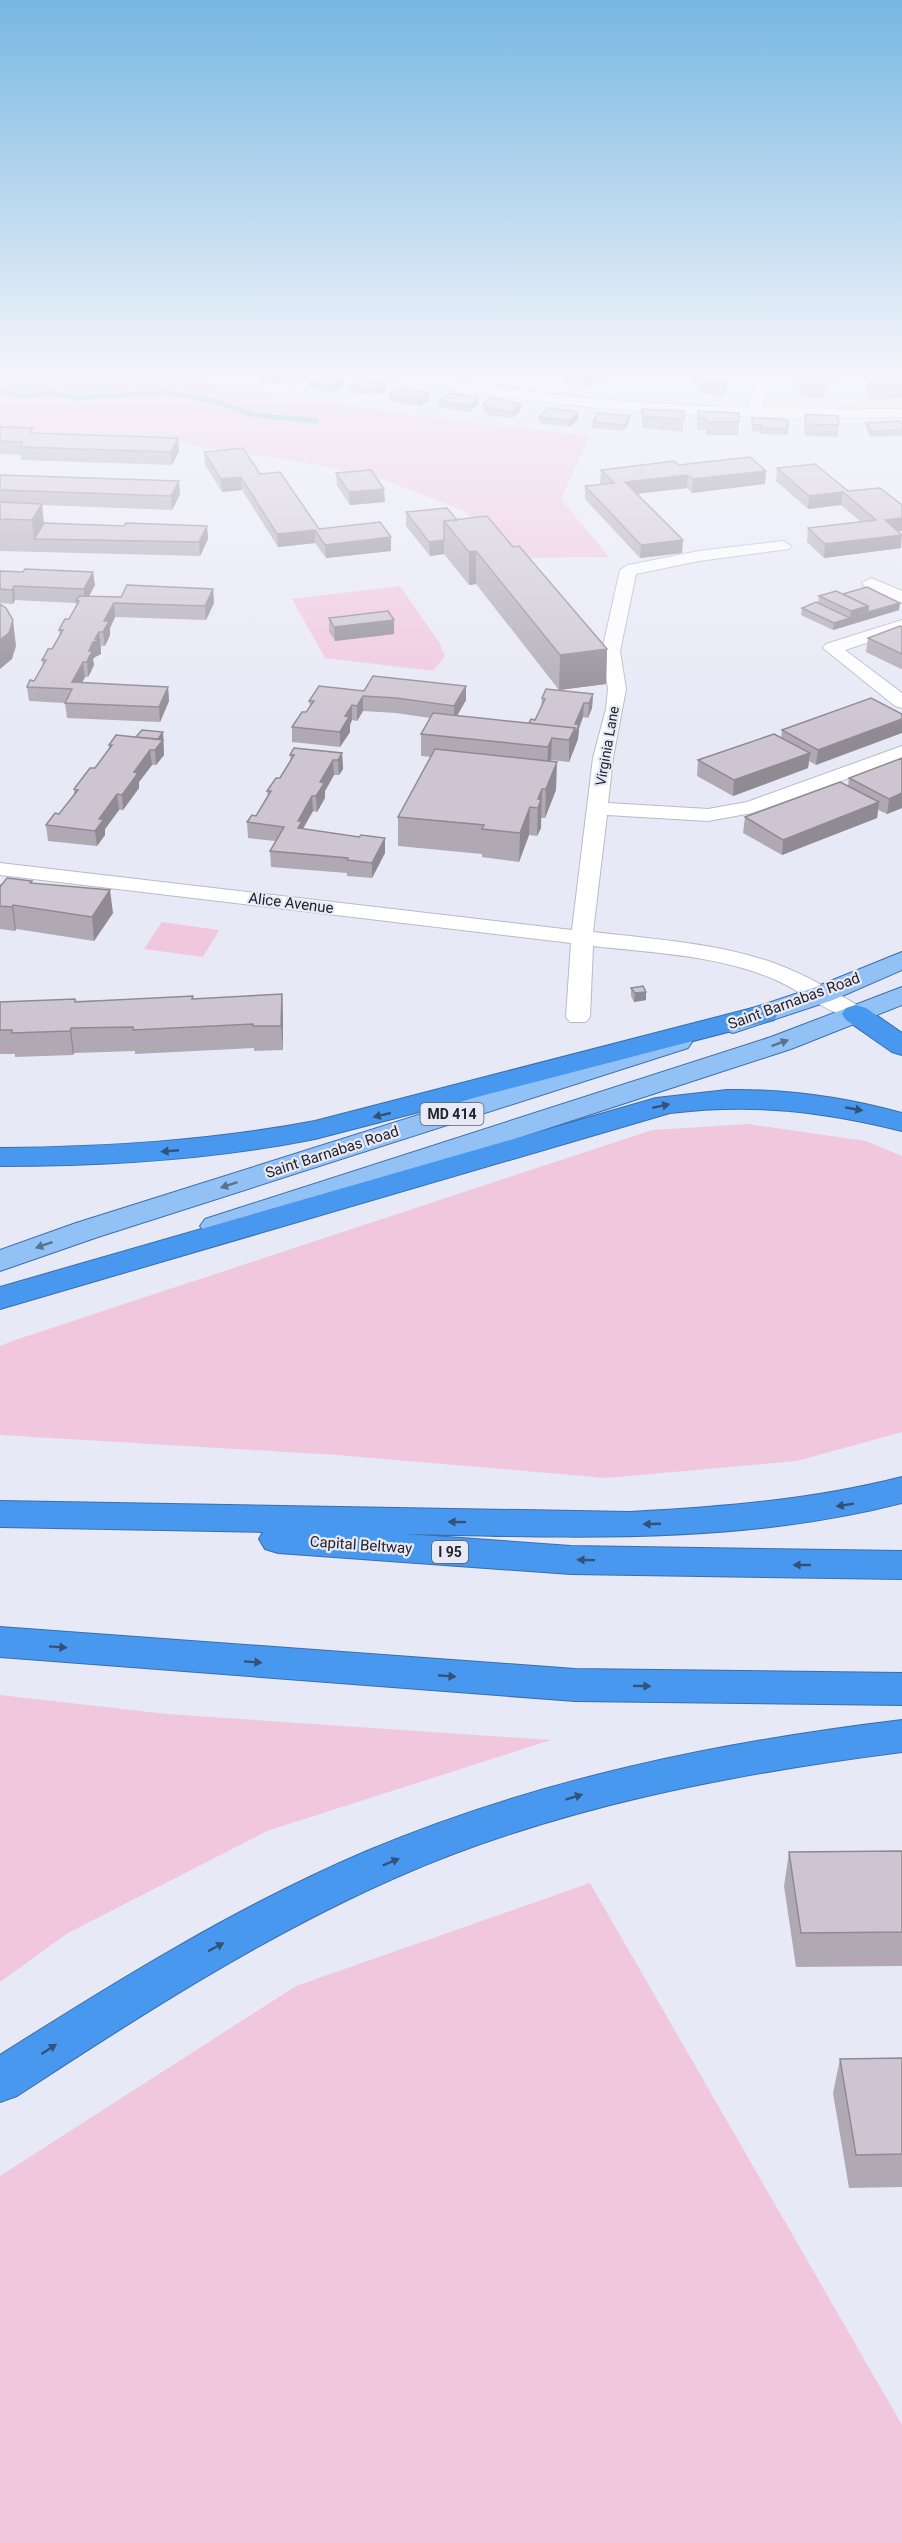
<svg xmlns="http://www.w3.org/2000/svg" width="902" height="2543" font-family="Roboto,sans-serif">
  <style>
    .green { fill: #f1c7de }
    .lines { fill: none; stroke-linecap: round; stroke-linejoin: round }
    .stream { stroke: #6cbbd7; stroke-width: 5 }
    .street-casing { stroke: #b9bac8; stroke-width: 2 }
    .primary-casing { stroke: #3b6faa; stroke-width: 2 }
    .highway-casing { stroke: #3b6faa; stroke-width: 2 }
    .street { fill: #fff; fill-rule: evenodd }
    .primary { fill: #91c1f5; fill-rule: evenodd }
    .highway { fill: #4898ef; fill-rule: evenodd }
    .wall { fill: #b0a9b4 }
    .shaded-wall { fill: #908a92 }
    .building { fill: #cdc5d1; stroke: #908a92; stroke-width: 1.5 }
    .oneway { fill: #5a728f }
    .oneway2 { fill: #325278 }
    .labels { text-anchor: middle; stroke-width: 4.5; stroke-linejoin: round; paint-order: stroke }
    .far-street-label { font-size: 14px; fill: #232429; stroke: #e8e9f7 }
    .shield { fill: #e8e9f7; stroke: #5e5f67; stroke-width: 1.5 }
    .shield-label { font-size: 14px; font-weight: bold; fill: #232429 }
    .street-label { font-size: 15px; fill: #232429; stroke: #e8e9f7 }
  </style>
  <rect width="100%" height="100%" fill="#e8e9f7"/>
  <path class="green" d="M0 374H149L434 418 590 436 561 499 609 557 520 558 464 511 380 478 302 462 166 441 0 430Z
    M400 586 439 642 445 656 433 671 325 658 292 599Z
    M162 922 219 930 203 957 144 949Z
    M748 1124 866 1141 902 1156V1432L797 1461 606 1478 337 1455 0 1435V1346L15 1340 652 1130Z
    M0 1695 167 1714 551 1740 267 1831 68 1933 0 1982Z
    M590 1883 902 2425V2543H0V2176L296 1986Z"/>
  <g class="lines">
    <path class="stream" d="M0 391 26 397 49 392 75 398 167 392 218 402 254 415 317 421"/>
    <g class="street-casing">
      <path id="street" d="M377 374C429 372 481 386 532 392 604 401 676 405 748 408L754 386 762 374H776L768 386 763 408 902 409V417C785 419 668 416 551 403 495 397 440 387 384 378Z
        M783 541 791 546 789 549 699 561 636 574 620 651 626 689 613 758 608 803 708 809 747 802 902 746V759L752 813 708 821 607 815 593 932C654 939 716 943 774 963 806 975 835 992 864 1009L868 1014 864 1019C844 1024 799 990 778 981 720 955 655 953 593 946L590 1017 586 1022H570L566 1017 571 943 0 875V863L572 930 593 758 606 709 608 689 602 651 620 570 628 565 699 551Z
        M871 578 902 591V603L865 587 862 583Z
        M902 620V631L845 650 902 693V708L895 706 823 648 826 644Z"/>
    </g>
    <g class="primary-casing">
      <path id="primary" d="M902 952V970L833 1000 733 1033 723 1030 719 1024 723 1018 813 988Z
        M902 987V1005L791 1049 227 1233 216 1236 205 1233 200 1226 205 1219 771 1037Z
        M678 1033 688 1036 692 1042 688 1048 98 1237 0 1271V1250L76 1223Z"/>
    </g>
    <g class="highway-casing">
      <path id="highway" d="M764 1005 774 1008 778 1014 774 1020 315 1139C210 1160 106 1166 0 1166V1148C106 1147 210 1141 315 1121Z
        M856 1005 866 1008 902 1033V1055L892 1052 846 1020 842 1014 846 1008Z
        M727 1090C787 1089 844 1097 902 1113V1131C821 1111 753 1103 670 1113L0 1309V1287L656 1098Z
        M902 1477V1503C739 1545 572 1537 405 1534L571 1546 902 1551V1579L571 1574 278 1553 265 1549 259 1539 263 1532 0 1527V1501L630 1512C722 1507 812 1500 902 1477Z
        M0 1627 575 1669 902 1673V1705L575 1701 0 1657Z
        M902 1720V1752C730 1774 557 1807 397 1877 263 1936 139 2016 17 2096L0 2102V2055C118 1980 238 1906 367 1851 538 1779 719 1742 902 1720Z"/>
    </g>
    <use href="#street" class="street"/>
    <use href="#primary" class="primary"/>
    <use href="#highway" class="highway"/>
  </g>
  <path class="wall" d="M234 374H255L249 378Z
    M263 374H305V378L295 385 260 382 259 376Z
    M565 374H606V376L587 387 565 384Z
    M694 374H735L732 378 728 377V382L724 395 700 394V388H698V384H693Z
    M804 374H849L836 381 828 379 827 388 823 398 798 396 799 384Z
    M330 375V377L343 386 334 392 309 388 308 382Z
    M902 378V398L875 400 866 391 868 379Z
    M387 384V390L379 395 349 393V387Z
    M389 395 429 400 419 406 389 401Z
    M439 402 478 404 469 412 439 408Z
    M521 404V410L512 418 487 415V412L483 411V405Z
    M642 409 684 419 683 432 642 428Z
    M698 411 739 422 738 435H706V430H697Z
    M805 414 839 425 838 437 805 436 804 427Z
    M539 417 578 419 570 427 539 423Z
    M752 418 788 429V435L760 434V432L752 431Z
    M593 422H629L624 431 592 428Z
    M866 423 902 425V436L870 437 866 429Z
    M0 427 34 433 178 438 179 451 172 465 21 460V455L0 454Z
    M204 452 260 474 319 529 391 551 326 558 315 543 278 547 242 490 222 492 205 465Z
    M679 465 765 484 692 493 687 488 637 494 682 553 640 558 585 499V486L602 484 600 483 601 470Z
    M777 468 848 491 899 531 901 548 824 558 807 542 808 528 861 522 841 505 808 509 776 481Z
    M336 473 385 502 350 505 337 486Z
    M0 475 180 494 172 510 42 505 44 523 124 526H207L208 539 200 556 0 551Z
    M406 512 457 520 513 547 607 649 606 684 559 690 476 584 469 585 444 554 430 556 406 526Z
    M0 571 95 585 89 596 121 597 213 589 214 603 206 620 115 617 110 628V635L105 646H101V654L95 657 93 659 94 665 91 672 88 677H85L82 683 168 687 169 701 160 722 67 718 65 703 29 701 27 687 34 681 43 666 42 660 52 649 60 636 59 630 69 619 76 606V603L15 600 13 604 0 603Z
    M843 594 899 610 833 630 801 615 802 608 818 603 819 596Z
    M329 618 394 634 335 641 329 632Z
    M902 627V669H901L866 652 868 638Z
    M466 686V700L457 716 529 723 535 720 541 707 542 698 593 694 592 708 588 718 583 717 579 728 578 739 569 762 551 760 556 790 545 818H541V828L537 836 529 835 519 862 482 857V854L398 846V817L431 757 421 756V734L430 718 396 713 363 711 357 721 352 720 350 725V732L340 747 292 742V727L306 712 310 707 309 701 364 691Z
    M871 698 816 765 809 761 808 768 733 796 697 776 698 760 781 738 782 730Z
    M163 732 164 755 156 765H152L139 782V788L123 810H119L105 829V835L97 846 48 841 46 825 59 814 74 794V789L95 768 109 750V745L136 737Z
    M342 753 343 769 339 775H334L325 791V798L317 812 313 811 303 829 359 837 385 838V853L372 878 347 876V873L271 867 270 851 275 841 248 838 247 822 256 816 268 797 267 791 280 778 291 761 290 755Z
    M902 758V808L887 814 878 810 877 818 782 855 743 833 745 817 848 786 849 778Z
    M32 883 113 913 94 941 16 929 15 931 0 929V884Z
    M631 988 646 1000 634 1002 631 996Z
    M282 994 283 1018V1050L254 1051V1048L135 1054V1051L74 1053 73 1055 15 1057V1054H0V1002L193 999Z
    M902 1851V1966L796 1967 784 1886 789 1852Z
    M902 2058V2187L849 2188 833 2093 840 2059Z"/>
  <path class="shaded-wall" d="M248 374H255L249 378Z
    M302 374H305V378L295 385V379Z
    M589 374H606V376L587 387V375Z
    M727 374H728V382L724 395 725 383Z
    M837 374H849L836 381Z
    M828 376 827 388 823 398 825 386Z
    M343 379V386L334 392V386Z
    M387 384V390L379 395V389Z
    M428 393 429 400 419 406V400Z
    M478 398V404L469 412V406Z
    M521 404V410L512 418V412Z
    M578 412V419L570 427V421Z
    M630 416 629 422 624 431 625 425Z
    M178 438 179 451 172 465 171 452Z
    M766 471 765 484 692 493 693 479Z
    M688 475 687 488 625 495V482Z
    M241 477 242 490 222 492 221 479Z
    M179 481 180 494 172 510 171 496Z
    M384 489 385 502 350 505 349 492Z
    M843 492 841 505 808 509 809 496Z
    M42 504 45 536 34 539 32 520Z
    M902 518V531L883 533 885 520Z
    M207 526 208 539 200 556 199 542Z
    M315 530V543L278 547 277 534Z
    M902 535 901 548 824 558 825 544Z
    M391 537V551L326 558 325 545Z
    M444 540V554L430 556 429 542Z
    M683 540 682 553 640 558 641 545Z
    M476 551V584L469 585V552Z
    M93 572 95 585 85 603 84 589Z
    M14 586 15 600 13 604 12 590Z
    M213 589 214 603 206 620 205 606Z
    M114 603 115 617 110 628V635L105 646 103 632 104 621Z
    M900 603 899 610 833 630 834 623 850 618 851 611 868 606Z
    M13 620 16 646 12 659 0 669V640Z
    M394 620V634L335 641 334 627Z
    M99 632 101 654 95 657 93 659 94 665 88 677 87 662 89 651Z
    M607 649 606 684 559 690 560 655Z
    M83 662 85 677 74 697 72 682Z
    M466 686V700L454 721V706Z
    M168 687 169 701 160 722 159 707Z
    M593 694 592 708 588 718 589 703Z
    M363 696V711L357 721V706Z
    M584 703 583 717 579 728 578 739 569 762V740L575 724Z
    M352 705V720L350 725V732L340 747V732L345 716Z
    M902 719V733L816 765 818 750Z
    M163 732 164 755 156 765 155 750 157 740Z
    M552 738 551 760 547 769 548 747Z
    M150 750 152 765 139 782V788L123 810 122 795 134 772Z
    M342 753 343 769 339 775 338 760Z
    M810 753 808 768 733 796 734 780Z
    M333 760 334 775 325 791V798L317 812 316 796 320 782Z
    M557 762 556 790 545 818 546 789Z
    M542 789 541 828 537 836 538 799Z
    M902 793V808L887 814 889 799Z
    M117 794 119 810 105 829V835L97 846 95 831 99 819Z
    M312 796 313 811 302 830 298 844V821Z
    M879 802 877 818 782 855 783 840Z
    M530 807 529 835 519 862 520 833Z
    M385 838V853L372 878V863Z
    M110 890 113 913 94 941 92 917Z
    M13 905 16 929 15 931 12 907Z
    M646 992V1000L634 1002 635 993Z
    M282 994 283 1018V1050L281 1026Z
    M71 1028 74 1053 73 1055 70 1031Z"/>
  <path class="building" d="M263 374H302L295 379 259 376Z
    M321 374 330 375 327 377 343 379 334 386 308 382Z
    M700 374H727L725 383 701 381 703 376H699Z
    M804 374H825L824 376H828L825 386 799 384Z
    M893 377 902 378V386L876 387 868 379Z
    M359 380 387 384 379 389 349 387Z
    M400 387 428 393 419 400 389 395Z
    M450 393 478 398 469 406 439 402Z
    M490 398 521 404 512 412 487 408 490 406 483 405Z
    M548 408 578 412 570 421 539 417Z
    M642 409 684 411V419L642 416Z
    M698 411 739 413V422H707L706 418H698Z
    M598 413 630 416 625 425 593 422Z
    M805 414 838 416 839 425 806 424Z
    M752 418 788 420V429L760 428 761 425H752Z
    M900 421 902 425V430L871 431 866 423Z
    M0 427 33 428 30 433 178 438 171 452 20 447 23 442 0 441Z
    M243 448 260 474 280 472 319 529 380 522 391 537 325 545 315 530 277 534 241 477 221 479 204 452Z
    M750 457 766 471 693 479 688 475 625 482 683 540 641 545 585 486 614 483 601 470 674 461 679 465Z
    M815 464 848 491 880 488 902 505V518L885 520 902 535 825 544 808 528 876 520 843 492 809 496 777 468Z
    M371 470 384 489 349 492 336 473Z
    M0 475 179 481 171 496 0 490Z
    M0 502 42 504 32 520 0 519Z
    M447 508 457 520 444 521V540L429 542 406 512Z
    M487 516 513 547 519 546 607 649 560 655 476 551 469 552 444 521Z
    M44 523 124 526 126 523 207 526 199 542 34 539Z
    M25 569 93 572 84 589 14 586 12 590 0 589V571L23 572Z
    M127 585 213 589 205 606 114 603 104 621H109L103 632H99L95 639 100 640 93 642 89 651H93L89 657 87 662H83L72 682 168 687 159 707 65 703 72 689 27 687 30 680 34 681 46 660H42L45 655 48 649H52L63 630H59L62 624 65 619H69L79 601H76L79 596 121 597Z
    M867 587 900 603 868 612V606L843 594Z
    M836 591 868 606 851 611 819 596Z
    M816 602 850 618 834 623 802 608Z
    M0 604 6 608 13 620 9 633 0 640Z
    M388 611 394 620 334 627 329 618Z
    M900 626 902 627V654L868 638Z
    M373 676 466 686 454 706 396 698 363 696 357 706 352 705 345 716 349 717 340 732 292 727 302 712H306L314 701H309L319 686 364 691Z
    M546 689 593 694 589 703H584L575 724H579L575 735V728L529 723 531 719 535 720 545 699 542 698Z
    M871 698 902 714V719L818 750 782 730Z
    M433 713 575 728 569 740 552 738 548 747 421 734Z
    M142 730 163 732 158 739 136 737Z
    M774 734 810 753 734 780 698 760Z
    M116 735 163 740 155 750H150L134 772 138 773 122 795 117 794 99 819H104L95 831 46 825 55 813 59 814 78 790 74 789 90 768H95L112 745H109Z
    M294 748 342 753 338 760H333L320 782 324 783 320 790 316 796H312L298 821H302L298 828 359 837 361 835 385 838 372 863 347 860 348 858 270 851 284 827 247 822 252 815 256 816 271 791H267L276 778H280L294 755H290Z
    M435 749 557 762 546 789H542L538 799H541L538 808 530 807 520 833 482 829 484 825 398 817Z
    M902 758V793L889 799 849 778Z
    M840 782 879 802 783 840 745 817Z
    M7 878 32 881 30 883 110 890 92 917 13 905 12 907 0 906V887Z
    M643 986 646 992 635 993 631 988Z
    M282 994 281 1026H253V1024L133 1030V1027L71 1028 70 1031 12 1033V1030H0V1002L75 999V1002L193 996 192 999Z
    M902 1851V1932L801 1933 789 1852Z
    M902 2058V2154L856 2155 840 2059Z"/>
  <defs><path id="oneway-solid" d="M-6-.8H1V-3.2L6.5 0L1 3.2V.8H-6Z" transform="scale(1.5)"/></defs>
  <g class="oneway">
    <use href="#oneway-solid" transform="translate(780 1043) rotate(-20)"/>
    <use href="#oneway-solid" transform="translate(229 1185) rotate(162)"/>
    <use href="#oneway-solid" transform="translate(44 1245) rotate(161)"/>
  </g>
  <g class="oneway2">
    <use href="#oneway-solid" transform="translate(661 1106) rotate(-12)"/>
    <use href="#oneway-solid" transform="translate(854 1109) rotate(10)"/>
    <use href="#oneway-solid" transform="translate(382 1115) rotate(167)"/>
    <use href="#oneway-solid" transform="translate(170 1151) rotate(175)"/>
    <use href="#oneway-solid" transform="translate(845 1505) rotate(171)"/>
    <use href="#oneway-solid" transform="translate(457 1522) rotate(-179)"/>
    <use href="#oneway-solid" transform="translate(652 1524) rotate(178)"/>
    <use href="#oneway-solid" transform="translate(586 1560) rotate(-179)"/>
    <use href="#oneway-solid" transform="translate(802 1565) rotate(180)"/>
    <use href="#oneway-solid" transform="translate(58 1647) rotate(4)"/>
    <use href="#oneway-solid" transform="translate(253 1662) rotate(4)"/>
    <use href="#oneway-solid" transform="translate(447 1676) rotate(4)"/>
    <use href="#oneway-solid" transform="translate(642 1686) rotate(1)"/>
    <use href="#oneway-solid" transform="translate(574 1797) rotate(-17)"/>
    <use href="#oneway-solid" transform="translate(391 1862) rotate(-23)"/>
    <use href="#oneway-solid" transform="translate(216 1947) rotate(-28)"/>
    <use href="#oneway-solid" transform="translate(49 2049) rotate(-33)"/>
  </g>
  <linearGradient id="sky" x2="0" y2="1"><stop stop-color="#76b7e1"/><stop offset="0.51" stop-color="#f5f5fb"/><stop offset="1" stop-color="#f5f5fb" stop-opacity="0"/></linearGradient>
  <rect width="902" height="730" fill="url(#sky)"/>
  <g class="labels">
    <g class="far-street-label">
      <text transform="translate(607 746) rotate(-80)" y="5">Virginia Lane</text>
    </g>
    <g class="shield">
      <rect x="420.5" y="1103" width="63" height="22" rx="4.5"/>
      <rect x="432" y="1541" width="36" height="22" rx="4.5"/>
    </g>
    <g class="shield-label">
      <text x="452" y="1119">MD 414</text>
      <text x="450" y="1557">I 95</text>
    </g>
    <g class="street-label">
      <text transform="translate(291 903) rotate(7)" y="5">Alice Avenue</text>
      <text transform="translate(794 1001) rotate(-20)" y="5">Saint Barnabas Road</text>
      <text transform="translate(332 1152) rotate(-18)" y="5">Saint Barnabas Road</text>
      <text transform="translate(361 1545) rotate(4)" y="5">Capital Beltway</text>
    </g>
  </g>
</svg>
